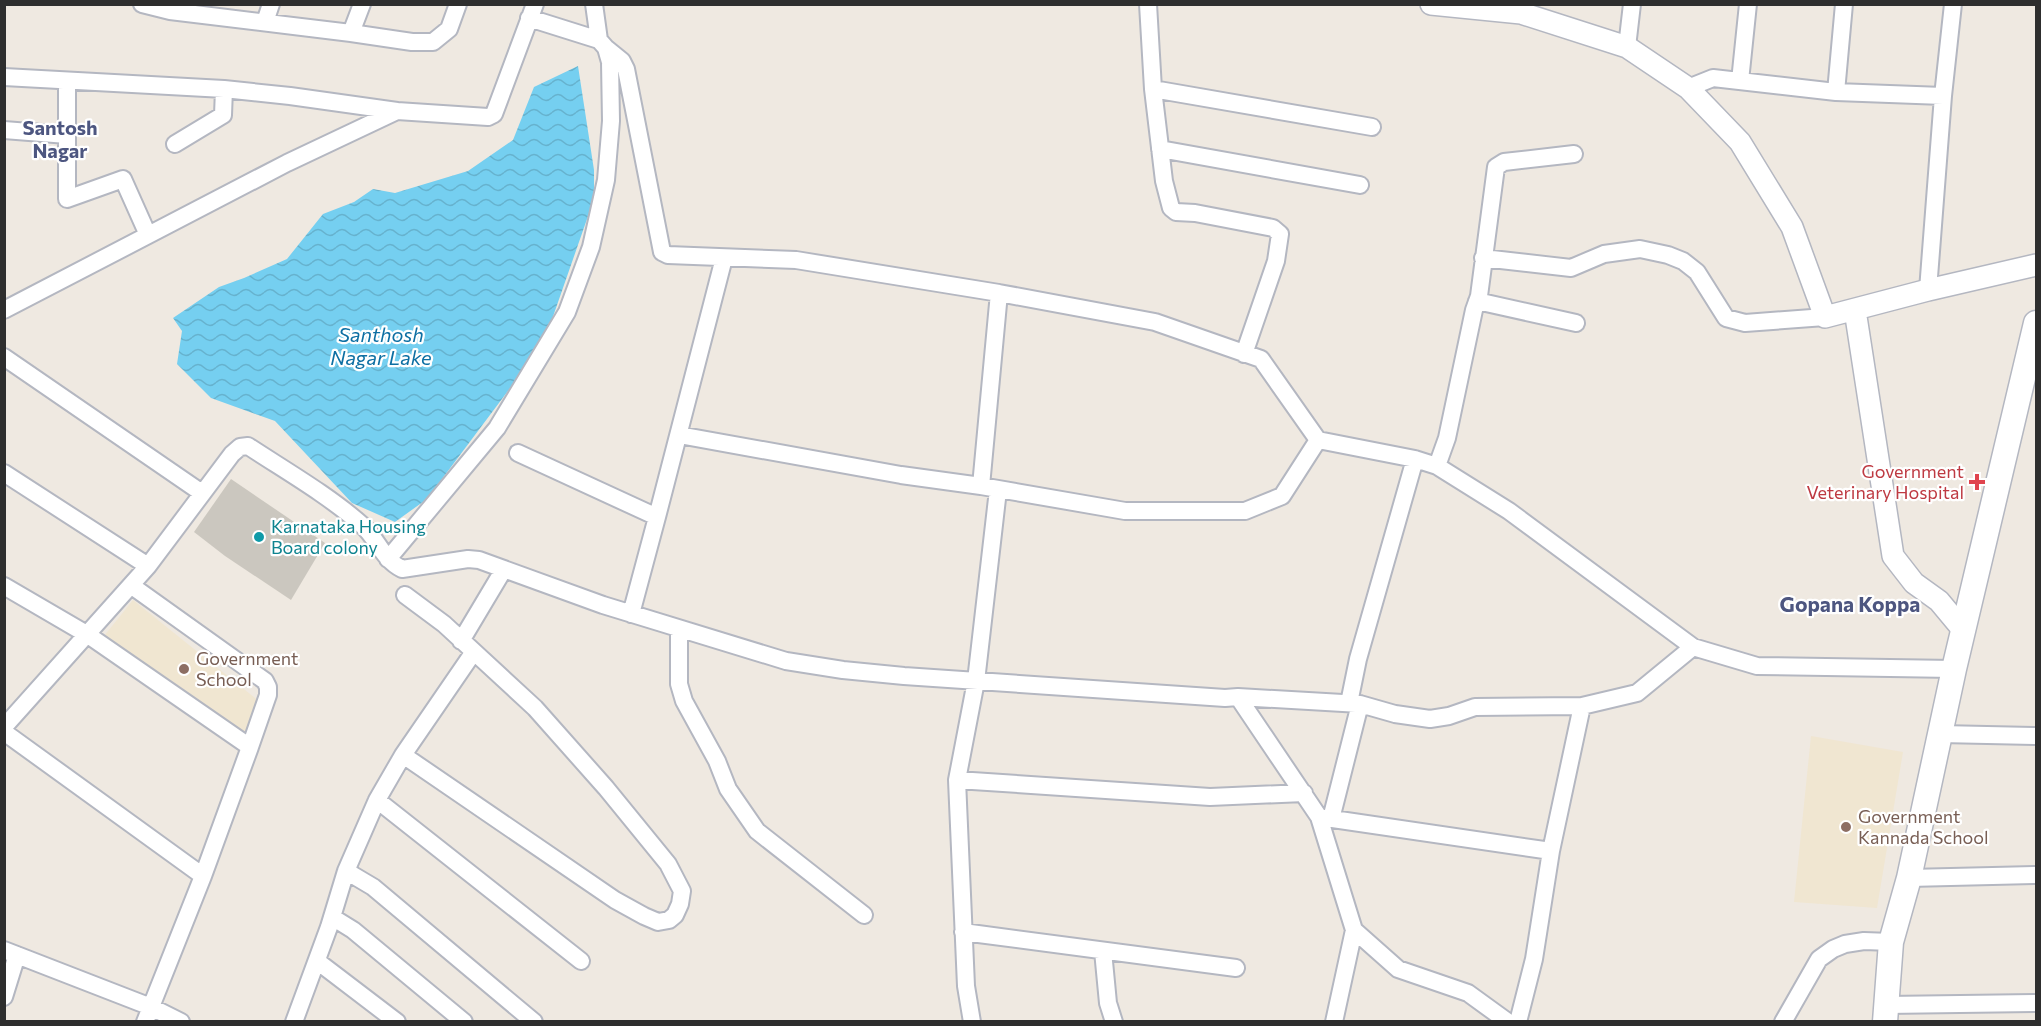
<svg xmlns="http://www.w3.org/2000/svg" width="2041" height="1026" font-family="Commissioner,sans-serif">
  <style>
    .education { fill: #f0e6d1 }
    .water { fill: url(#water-waves) }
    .building { fill: #cbc7bf }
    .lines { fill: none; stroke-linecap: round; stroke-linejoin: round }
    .minor-casing { stroke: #b4b7c1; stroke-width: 20 }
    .tertiary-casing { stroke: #b4b7c1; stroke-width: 24 }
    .secondary-casing { stroke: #b4b7c1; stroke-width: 27 }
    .minor { stroke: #fff; stroke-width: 16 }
    .tertiary { stroke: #fff; stroke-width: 21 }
    .secondary { stroke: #fff; stroke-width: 24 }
    .health-dot { fill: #e0444e; stroke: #fff; stroke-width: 2 }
    .culture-dot { fill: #0f9aa8; stroke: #fff; stroke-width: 2 }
    .education-dot { fill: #8d6e63; stroke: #fff; stroke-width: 2 }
    .labels { text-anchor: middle; stroke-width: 4.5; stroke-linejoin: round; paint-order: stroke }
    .health-label { font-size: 18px; fill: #be3a42; stroke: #fff; text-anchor: end }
    .culture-label { font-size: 18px; fill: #0d838f; stroke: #fff; text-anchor: start }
    .education-label { font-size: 18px; fill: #785e54; stroke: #fff; text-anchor: start }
    .neighbourhood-label { font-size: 20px; font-weight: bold; fill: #4d5680; stroke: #fff }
    .water-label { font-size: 20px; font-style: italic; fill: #0d6fa3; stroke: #fff }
    .quarter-label { font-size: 21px; font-weight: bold; fill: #4d5680; stroke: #fff }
  </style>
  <defs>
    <pattern id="water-waves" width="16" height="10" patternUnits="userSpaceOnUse" patternTransform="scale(1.5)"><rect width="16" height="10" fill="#75cff0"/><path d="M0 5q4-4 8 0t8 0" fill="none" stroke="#66b2ce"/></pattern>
  </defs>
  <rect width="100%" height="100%" fill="#efe9e1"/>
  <path class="education" d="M133 600 260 702 248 741 104 636Z
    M1811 736 1903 752 1877 908 1794 902Z"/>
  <path class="water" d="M578 66 594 170V199L549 328 532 359 427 499 395 522 352 503 275 421 211 398 177 364 182 331 173 318 219 287 244 278 287 259 323 214 354 202 373 189 395 193 468 171 513 140 534 87Z"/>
  <path class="building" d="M231 479 325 543 291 600 225 556 194 532Z"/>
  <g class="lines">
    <g class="minor-casing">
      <path id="minor" d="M142 4 170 11 172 4
        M1148 4 1153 89 1164 181 1171 208 1176 212 1195 213 1273 228 1280 234 1276 261 1244 354
        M170 11 351 33 412 42H433L449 29 458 4
        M529 18 599 40
        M265 22 271 4
        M351 33 362 4
        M1627 47 1632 4
        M606 48 622 61 626 69 662 252 668 255 796 260 999 293 1155 322 1261 359 1318 440 1415 459 1437 466 1509 511 1693 647 1757 666 1954 669
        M4 77 224 89 290 96 397 111
        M67 81V199L123 179 148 235
        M1740 81 1748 4
        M1688 88 1713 78 1836 92 1943 96
        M1153 89 1372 127
        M1836 92 1844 4
        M4 130 67 135
        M175 144 223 115 224 89
        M1160 149 1360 185
        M1483 258 1571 268 1604 254 1640 249 1668 255 1683 261 1697 272 1726 318 1745 323 1825 317
        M1928 290 1943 96 1953 4
        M1477 301 1576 323
        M4 310 287 163 397 111 488 117 494 114 535 4
        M4 357 202 493
        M679 435 901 475 981 486 1125 511H1245L1282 496 1318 440
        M518 453 657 517 724 258
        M1437 466 1447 438 1474 310 1479 296 1496 167 1504 162 1574 154
        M4 473 148 566 4 727
        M981 486 999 293
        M388 559 497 428 567 312 591 247 606 180 611 121 610 62 606 48 599 40 594 4
        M148 566 232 454 240 447 248 446C286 471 328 495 362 525 377 538 383 560 402 569L468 559 479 560 603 605 786 661 843 670 904 676 1225 698 1238 697 1319 817 1354 930 1398 969 1468 993 1508 1022
        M4 586 88 635 250 747 203 876 145 1022
        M132 586 265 681 268 687V695L250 747
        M631 614 657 517
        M679 629V684L684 701 717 761 728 789 757 831 864 915
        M461 641 504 569
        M1238 697 1360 704 1395 714 1430 719 1449 716 1475 707 1582 706 1637 693 1693 647
        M1349 703 1358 659 1415 459
        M4 732 203 876
        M1940 734 2036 736
        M403 755 615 900 644 916 658 922 669 920 675 915 680 904 682 891 668 864 606 788 535 708 444 624 405 595
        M957 780 1210 797 1304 793
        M377 800 581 961
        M1319 817 1551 851
        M1331 819 1360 704
        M346 871 373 887 534 1022
        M1909 878 2036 875
        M332 917 353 930 464 1022
        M963 932 1236 968
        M4 950 151 1007 181 1022
        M1103 951 1108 1003 1114 1022
        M317 961 397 1022
        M4 997 17 955
        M1886 1005 2036 1003
        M294 1022 329 927 346 871 377 800 403 755 473 653
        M972 1022 966 986 957 780 976 681 998 490
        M1334 1022 1354 930
        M1518 1022 1534 959 1551 851 1582 706
        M1783 1022 1819 959 1833 949 1845 944 1864 941 1891 942"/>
    </g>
    <g class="tertiary-casing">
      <path id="tertiary" d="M1431 4 1521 13 1627 47 1688 88 1740 142 1792 227 1825 317 1928 290 2036 265
        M1855 310 1893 556 1914 583 1939 601 1964 631"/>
    </g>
    <g class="secondary-casing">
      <path id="secondary" d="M1885 1022 1891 942 1909 878 1954 669 2036 323"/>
    </g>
    <use href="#minor" class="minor"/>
    <use href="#tertiary" class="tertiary"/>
    <use href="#secondary" class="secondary"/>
  </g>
  <path class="health-dot" d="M1974 473h6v6h6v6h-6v6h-6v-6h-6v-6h6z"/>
  <circle class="culture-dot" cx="259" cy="537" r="6"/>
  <g class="education-dot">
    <circle cx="184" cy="669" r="6"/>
    <circle cx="1846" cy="827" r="6"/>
  </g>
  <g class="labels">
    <g class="health-label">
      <text x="1964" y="478">Government<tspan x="1964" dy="21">Veterinary Hospital</tspan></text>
    </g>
    <g class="culture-label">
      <text x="271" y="533">Karnataka Housing<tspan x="271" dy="21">Board colony</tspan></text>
    </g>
    <g class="education-label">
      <text x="196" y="665">Government<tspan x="196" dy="21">School</tspan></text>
      <text x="1858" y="823">Government<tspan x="1858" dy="21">Kannada School</tspan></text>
    </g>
    <g class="neighbourhood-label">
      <text x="60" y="135">Santosh<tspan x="60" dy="23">Nagar</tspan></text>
    </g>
    <g class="water-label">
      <text x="381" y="342">Santhosh<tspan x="381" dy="23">Nagar Lake</tspan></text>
    </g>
    <g class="quarter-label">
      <text x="1850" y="612">Gopana Koppa</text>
    </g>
  </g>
  <rect width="2041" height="1026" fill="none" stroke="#2e2e2e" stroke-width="12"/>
</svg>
